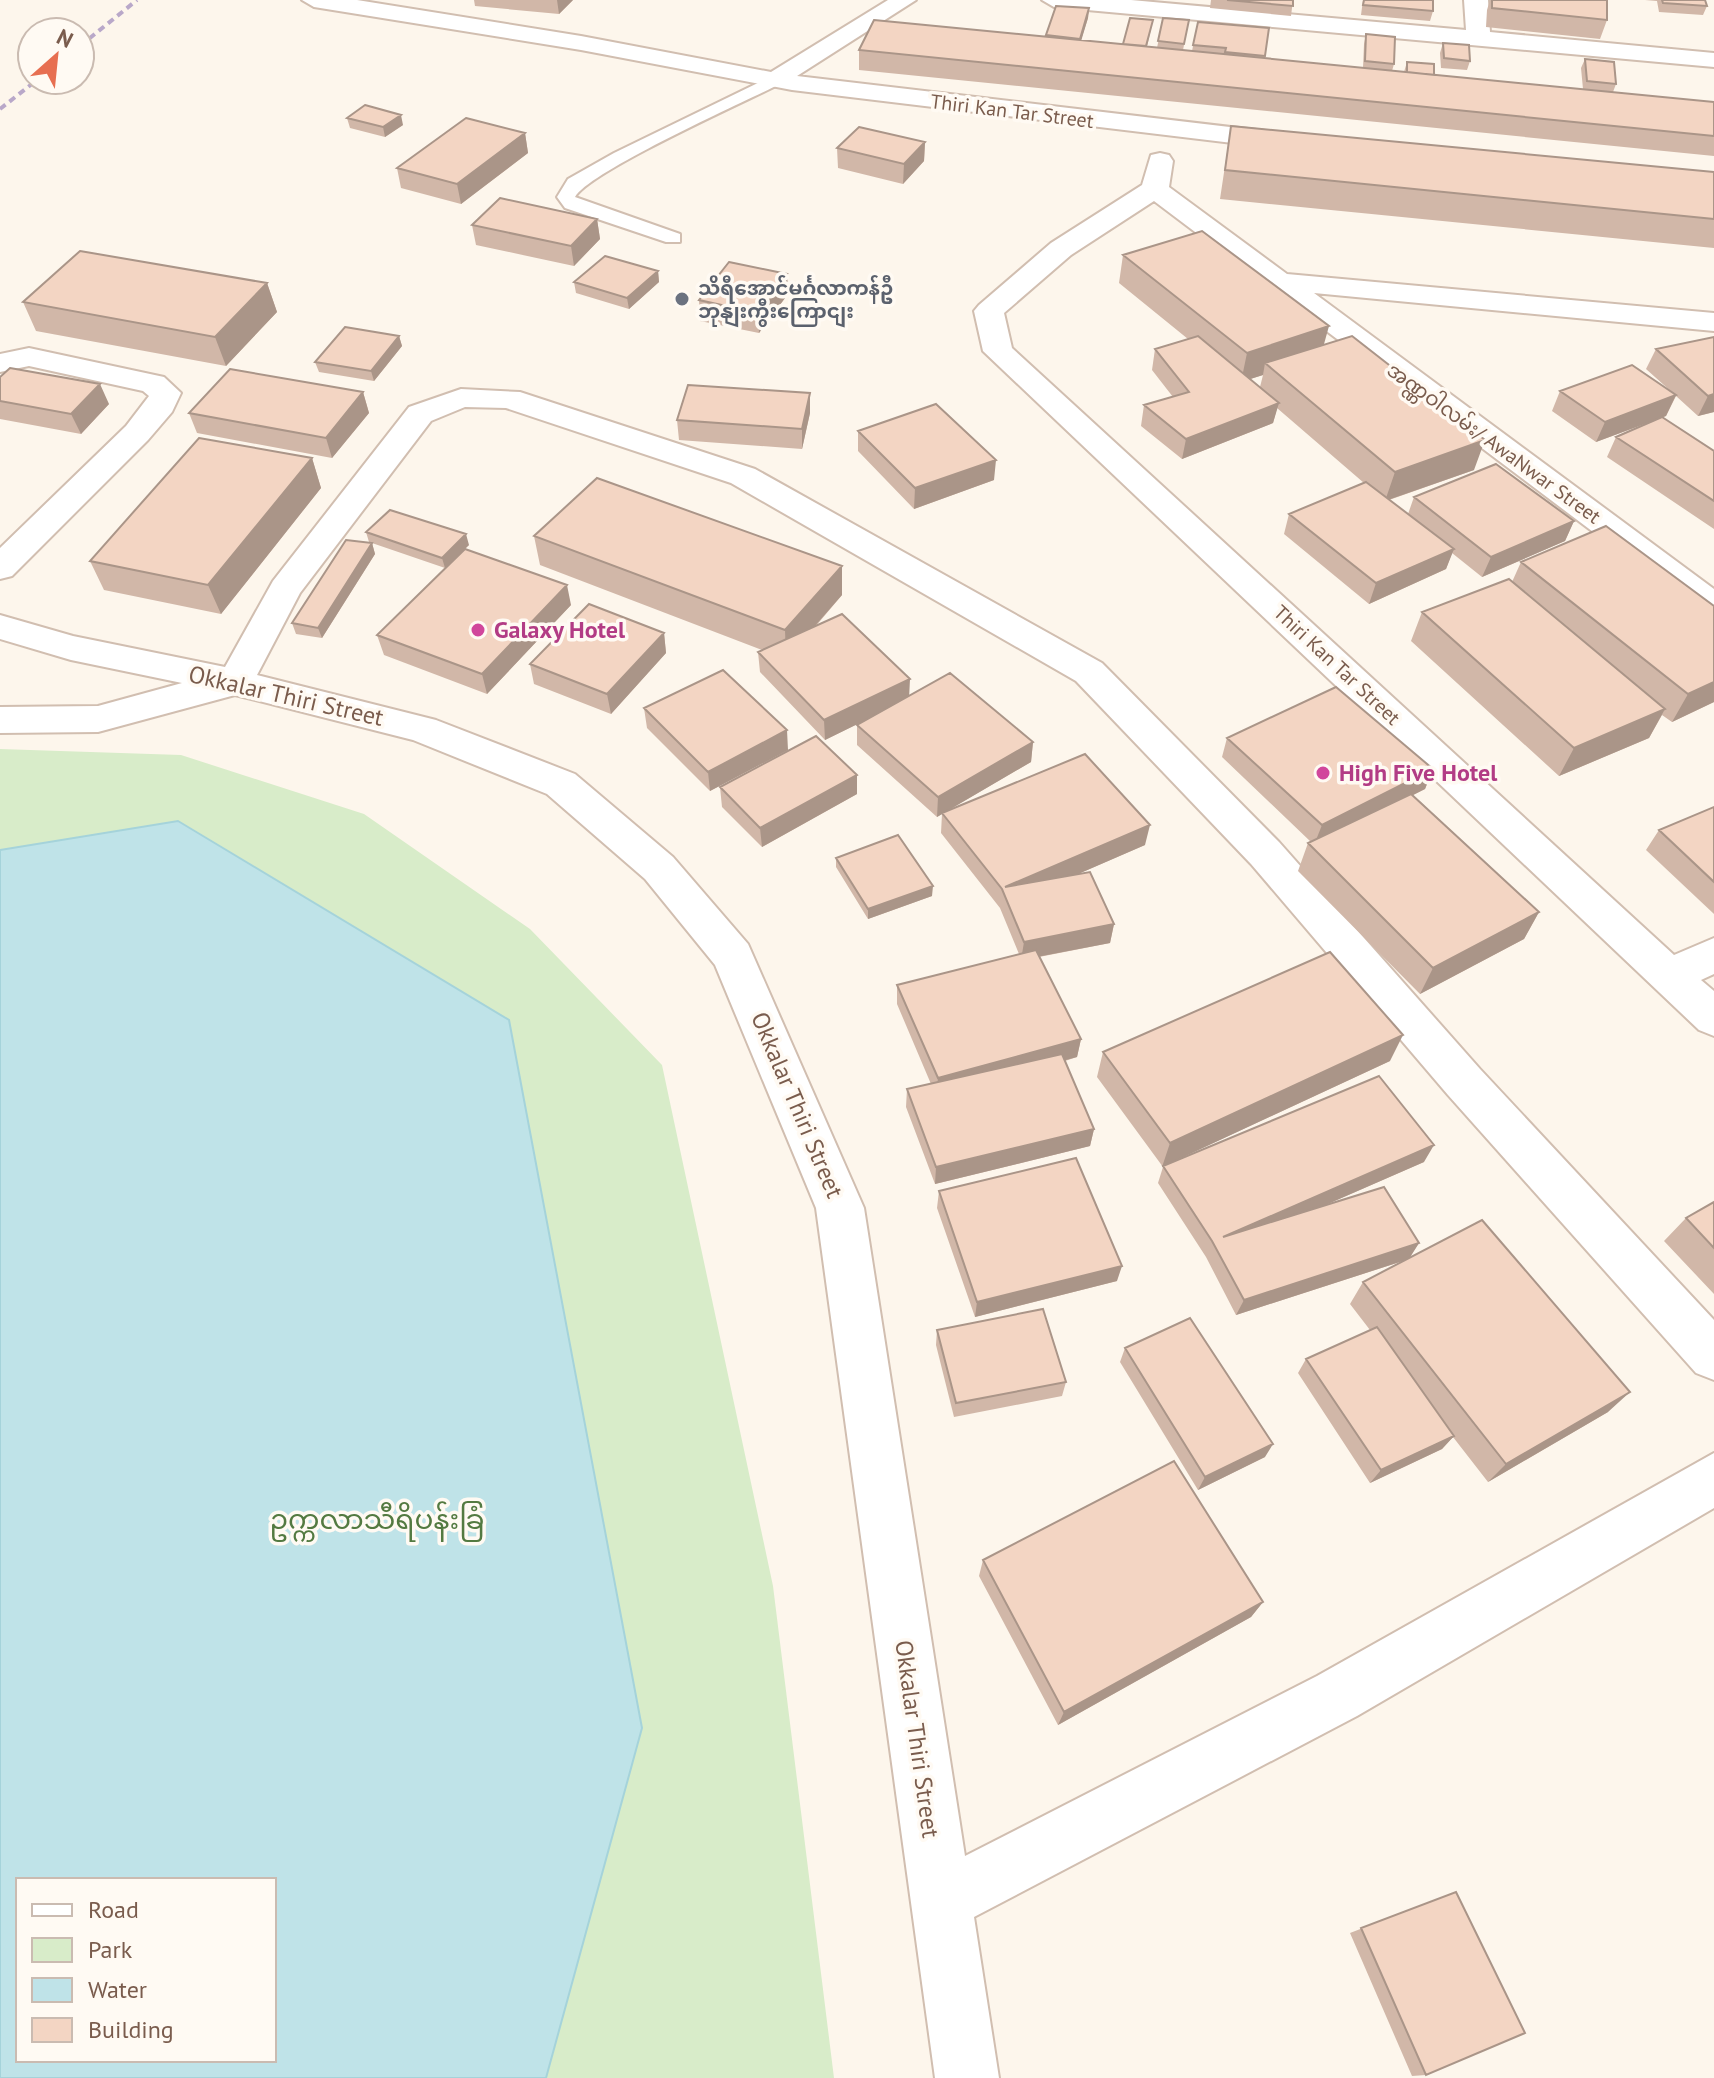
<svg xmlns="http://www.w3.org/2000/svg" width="1714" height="2078" font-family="'PT Sans','Noto Sans Myanmar',sans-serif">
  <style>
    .green { fill: #d8ecc9; fill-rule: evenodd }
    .water { fill: #bfe3e8; stroke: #a5d3da; stroke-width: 2; fill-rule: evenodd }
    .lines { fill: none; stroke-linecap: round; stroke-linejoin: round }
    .service-casing { stroke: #d1beb0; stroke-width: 4 }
    .minor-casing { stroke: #d1beb0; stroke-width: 4 }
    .service { fill: #fff; fill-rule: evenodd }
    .minor { fill: #fff; fill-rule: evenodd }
    .rail { stroke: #b9a8c9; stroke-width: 4; stroke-dasharray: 7 5; stroke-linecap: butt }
    .wall { fill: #d1b7a8; fill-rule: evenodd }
    .shaded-wall { fill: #aa9588 }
    .building { fill: #f3d5c3; stroke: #aa9588; stroke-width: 2 }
    .worship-dot { fill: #6b7280; stroke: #fffaf3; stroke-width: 3 }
    .hotel-dot { fill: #d1479c; stroke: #fffaf3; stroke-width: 3 }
    .labels { text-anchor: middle; stroke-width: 7; stroke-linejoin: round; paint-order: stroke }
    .far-street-label { font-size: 20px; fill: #7a5c4d; stroke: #fffaf3 }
    .far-worship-label { font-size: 20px; font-weight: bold; fill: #5b616d; stroke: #fffaf3; text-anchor: start }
    .hotel-label { font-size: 24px; font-weight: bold; fill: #b23c85; stroke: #fffaf3; text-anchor: start }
    .street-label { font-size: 24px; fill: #7a5c4d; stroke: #fffaf3 }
    .near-park-label { font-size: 28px; fill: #537a41; stroke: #fffaf3 }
  </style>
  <rect width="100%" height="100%" fill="#fdf6ec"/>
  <path class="green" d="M0 749 181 755 364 814 530 929 662 1065 773 1586 834 2078H0ZM18 1880H274V2060H18Z"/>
  <path class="water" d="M178 821 509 1020 642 1728 546 2078H0V850ZM18 1880H274V2060H18Z"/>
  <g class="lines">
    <g class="service-casing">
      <path id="service" d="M774 75 780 76V84C744 102 590 171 575 197L680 234V242H666L565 208 557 197 568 179 614 153Z"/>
    </g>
    <g class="minor-casing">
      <path id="minor" d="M302 0H357L581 36 771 72 888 0H916L797 76 1290 134 1303 142 1290 150 792 90 581 50 314 7Z
        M1042 0H1131L1466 30 1464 0H1488L1490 32 1714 53V67L1054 7Z
        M1160 153 1169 155 1173 161 1169 187 1287 274 1714 313V331L1314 293 1714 589V618L1702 614 1154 201 1071 255 1004 313 1012 348 1674 955 1714 938V974L1701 980 1714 991V1036L1699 1030 983 351 974 311 979 305 1051 243 1142 185 1151 155Z
        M29 348 164 377 181 393 172 412 148 440 12 576 0 579V548L126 426 149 396 143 391 29 366 0 372V354Z
        M461 389 520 392 755 469 1102 663 1279 842 1480 1069 1714 1320V1380L1696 1373 1448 1095 1251 864 1076 681 731 483 506 408 465 407 431 421 300 593 257 675 436 720 575 774 673 857 748 944 864 1208 965 1856 1317 1676 1714 1453V1508L1357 1716 974 1917 999 2078H935L816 1208 715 965 645 879 547 794 413 740 235 695 98 732 0 733V707L98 706 182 683 71 660 0 639V615L73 636 225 667 273 581 409 407Z"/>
    </g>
    <use href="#service" class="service"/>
    <use href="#minor" class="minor"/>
    <path class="rail" d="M80 46 137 0
      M0 109 37 80"/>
  </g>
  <path class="wall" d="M474 0H573L559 14 475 6Z
    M1211 0H1293L1291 16 1210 8Z
    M1363 0H1433V11L1430 21 1361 15Z
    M1490 0H1607V20L1600 39 1486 27 1487 10Z
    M1645 0H1705L1707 6 1703 15 1659 12 1657 1Z
    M1056 6 1089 8 1088 18 1081 40 1123 44 1153 20 1147 47 1157 48 1163 18 1189 20 1183 50 1192 51 1198 22 1269 28 1265 58 1363 68 1364 44 1366 34 1394 64 1392 71 1404 72 1407 62 1434 75 1583 89 1581 68 1585 59 1616 84 1613 92 1714 102V156L859 70V50L1046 37Z
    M1443 43 1470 61 1467 70 1441 68 1440 53Z
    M347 118 403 125 385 137 350 128Z
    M1231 126 1714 172V248L1220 199Z
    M525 133 528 153 461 204 401 188 397 168Z
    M925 142 924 161 903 184 838 168 837 148Z
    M597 219 600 239 574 266 476 245 472 225Z
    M1123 255 1324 345 1474 470 1389 500 1408 514 1414 497 1574 521 1565 541 1482 577 1452 553 1446 569 1369 604 1284 534 1289 514 1364 483 1277 408 1273 423 1182 459 1141 426 1144 405 1173 397 1152 370 1155 349 1188 339 1119 283ZM1263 375 1260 387 1250 379Z
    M658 271 659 282 629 309 576 293 574 282Z
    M787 274 788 294 759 333 700 321 699 300Z
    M267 283 277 312 226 366 36 331 23 302Z
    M399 336 402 346 374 381 319 372 315 362Z
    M1714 337V412L1698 416 1676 396 1666 416 1596 442 1552 411 1560 391 1674 394 1646 369 1656 349Z
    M0 377 109 404 81 434 0 419Z
    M363 392 369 413 332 458 197 433 189 413Z
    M810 413 802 449 679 440 677 420Z
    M858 431 994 480 914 509 858 451Z
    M1616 437 1714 451V529L1607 457Z
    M312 458 321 488 221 614 104 590 90 561Z
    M366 532 469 545 445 568 369 542Z
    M534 536 842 566V595L815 627 909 696 1033 742 1031 762 947 811 1145 845 1078 874 1114 924 1110 943 1039 957 1081 1039 1077 1057 1065 1061 1094 1129 1090 1146 935 1184 906 1107 907 1089 931 1084 897 1004V985L1019 954 1000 908 941 833 942 814 937 817 857 745V725L867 719 825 740 760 672 758 652 762 650 540 565Z
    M372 543 375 554 322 638 296 634 292 623Z
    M1521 562 1714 606V702L1672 722 1662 715 1649 738 1559 776 1411 641 1422 612 1512 582Z
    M571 605 487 694 384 655 377 635Z
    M664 633 666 653 611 714 534 684 530 664Z
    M644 708 788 750 710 791 647 728Z
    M1227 738 1433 769 1425 789 1413 795 1539 912 1524 939 1420 994 1298 871 1308 843 1311 842 1222 757Z
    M720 787 857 794 762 847 722 807Z
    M1714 808V914L1646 850 1659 830Z
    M836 858 932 896 868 919 836 867Z
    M1103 1052 1390 1061 1168 1164 1424 1162 1323 1206 1419 1243 1409 1258 1608 1412 1488 1482 1453 1437 1442 1449 1370 1483 1298 1373 1306 1359 1370 1330 1350 1304 1363 1282 1406 1260 1236 1315 1206 1257 1158 1183 1163 1167 1097 1077Z
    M939 1191 1117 1281 975 1317 937 1208Z
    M1714 1202V1294L1664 1241 1686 1218Z
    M937 1330 1066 1382 1062 1396 954 1417 936 1345Z
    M1125 1348 1265 1457 1198 1490 1120 1362Z
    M983 1560 1263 1602 1251 1617 1058 1725 979 1576Z
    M1456 1892 1426 2075 1412 2076 1350 1933Z"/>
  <path class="shaded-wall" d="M557 0H573L559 14Z
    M1089 8 1088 18 1079 48 1080 39Z
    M401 115 403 125 385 137 383 127Z
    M525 133 528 153 461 204 457 184Z
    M925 142 924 161 903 184 904 164Z
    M597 219 600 239 574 266 571 246Z
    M658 271 659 282 629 309 627 298Z
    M787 274 788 294 759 333 758 313Z
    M267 283 277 312 226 366 215 337Z
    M1329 326 1321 355 1265 363 1263 375 1241 382 1247 353Z
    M399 336 402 346 374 381 371 371Z
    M100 384 109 404 81 434 71 414Z
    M363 392 369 413 332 458 326 438Z
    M810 393V413L802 449V429Z
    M1714 394V412L1698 416 1708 396Z
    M1676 395 1666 416 1596 442 1605 422Z
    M1279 403 1273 423 1182 459 1186 439Z
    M1485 440 1474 470 1385 501 1395 472Z
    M312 458 321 488 221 614 208 585Z
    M996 460 994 480 914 509 915 488Z
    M1574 521 1565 541 1482 577 1491 557Z
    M466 534 469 545 445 568 442 558Z
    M372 543 375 554 322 638 318 628Z
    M1454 549 1446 569 1369 604 1376 583Z
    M842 566V595L786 659 785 630Z
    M567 585 571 605 487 694 482 674Z
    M664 633 666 653 611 714 607 694Z
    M910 679 909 699 825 740 824 720Z
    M1714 682V702L1672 722 1688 694Z
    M1665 709 1649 738 1559 776 1574 748Z
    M787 730 788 750 710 791 708 772Z
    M1033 742 1031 762 937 817 938 797Z
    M1433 769 1425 789 1314 845 1322 825Z
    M857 775V794L762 847 760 828Z
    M1150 825 1145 845 1009 904 1005 887Z
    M933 886 932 896 868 919V909Z
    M1539 912 1524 939 1420 994 1433 968Z
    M1114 924 1110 943 1021 960 1024 942Z
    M1403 1035 1390 1061 1162 1167 1170 1143Z
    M1081 1039 1077 1057 936 1095 938 1078Z
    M1094 1129 1090 1146 935 1184 936 1167Z
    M1434 1145 1424 1162 1218 1252 1223 1237Z
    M1419 1243 1409 1259 1236 1315 1244 1300Z
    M1122 1266 1117 1281 975 1317 977 1302Z
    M1630 1392 1608 1412 1488 1482 1506 1464Z
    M1454 1436 1442 1449 1370 1483 1381 1470Z
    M1273 1444 1265 1457 1198 1490 1205 1477Z
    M1263 1602 1251 1617 1058 1725 1064 1712Z"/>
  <path class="building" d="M1227 0H1293V6Z
    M1364 0H1433V11L1363 5Z
    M1492 0H1607V20L1492 8Z
    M1662 0H1705L1707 6 1663 3Z
    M1056 6 1089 8 1080 39 1046 35Z
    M1130 18 1153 20 1146 46 1123 44Z
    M1163 18 1189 20 1184 44 1158 41Z
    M874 20 1714 102V136L859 50Z
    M1198 22 1269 28 1265 56 1225 52 1226 48 1193 45Z
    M1366 34 1395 37 1394 64 1365 61Z
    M1443 43 1469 45 1470 61 1444 58Z
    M1585 59 1614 62 1616 84 1587 81Z
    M1407 62 1434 64V75L1407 72Z
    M365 105 401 115 383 127 347 118Z
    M466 118 525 133 457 184 397 168Z
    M1231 126 1714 172V219L1225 170Z
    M859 127 925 142 904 164 837 148Z
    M500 198 597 219 571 246 472 225Z
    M1202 231 1329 326 1247 353 1123 255Z
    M80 251 267 283 215 337 23 302Z
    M605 256 658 271 627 298 574 282Z
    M729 262 787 274 758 313 699 300Z
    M345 327 399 336 371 371 315 362Z
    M1198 336 1279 403 1186 439 1144 405 1189 392 1155 349Z
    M1352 336 1485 440 1395 472 1265 363Z
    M1714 337V394L1708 396 1656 349Z
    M1632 365 1676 395 1605 422 1560 391Z
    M10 368 100 384 71 414 0 401V377Z
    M230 369 363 392 326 438 189 413Z
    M688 385 810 393 802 429 677 420Z
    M936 404 996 460 915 488 858 431Z
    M1662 417 1714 451V501L1616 437Z
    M199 438 312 458 208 585 90 561Z
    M1496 464 1574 521 1491 557 1414 497Z
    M597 478 842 566 785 630 534 536Z
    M1366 482 1454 549 1376 583 1289 514Z
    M390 510 466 534 442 558 366 532Z
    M1606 526 1714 606V682L1688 694 1521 562Z
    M346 540 372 543 318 628 292 623Z
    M465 549 567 585 482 674 377 635Z
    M1509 579 1665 709 1574 748 1422 612Z
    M589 604 664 633 607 694 530 664Z
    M842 614 910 679 824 720 758 652Z
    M723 670 787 730 708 772 644 708Z
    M950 673 1033 742 938 797 857 725Z
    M1336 687 1433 769 1322 825 1227 738Z
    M816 736 857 775 760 828 720 787Z
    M1085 754 1150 825 1005 887 1090 872 1114 924 1024 942 1002 889 942 813Z
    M1411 794 1539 912 1433 968 1308 843Z
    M1714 807V882L1659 830Z
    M898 835 933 886 868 909 836 858Z
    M1036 950 1081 1039 938 1078 897 985Z
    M1330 952 1403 1035 1170 1143 1103 1052Z
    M1062 1054 1094 1129 936 1167 907 1089Z
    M1379 1076 1434 1145 1223 1237 1384 1187 1419 1243 1244 1300 1212 1241 1163 1166Z
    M1076 1158 1122 1266 977 1302 939 1191Z
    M1714 1202V1248L1686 1218Z
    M1482 1220 1630 1392 1506 1464 1363 1282Z
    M1043 1309 1066 1382 956 1403 937 1330Z
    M1190 1318 1273 1444 1205 1477 1125 1348Z
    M1377 1327 1454 1436 1381 1470 1306 1359Z
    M1174 1461 1263 1602 1064 1712 983 1560Z
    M1456 1892 1525 2033 1426 2075 1361 1928Z"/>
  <circle class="worship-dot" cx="682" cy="299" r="8"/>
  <g class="hotel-dot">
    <circle cx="478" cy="630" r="8"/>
    <circle cx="1323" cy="773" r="8"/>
  </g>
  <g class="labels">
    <g class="far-street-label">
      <text transform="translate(1012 111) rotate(7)" y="7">Thiri Kan Tar Street</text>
      <text transform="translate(1494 443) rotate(36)" y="7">အဏ္ဏဝါလမ်း/ AwaNwar Street</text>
      <text transform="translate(1337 665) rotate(43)" y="7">Thiri Kan Tar Street</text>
    </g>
    <g class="far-worship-label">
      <text x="698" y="295">သိရီအောင်မင်္ဂလာကန်ဦ<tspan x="698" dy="23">ဘုနျးကွီးကြောငျး</tspan></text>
    </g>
    <g class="hotel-label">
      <text x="494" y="638">Galaxy Hotel</text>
      <text x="1339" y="781">High Five Hotel</text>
    </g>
    <g class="street-label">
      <text transform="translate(286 696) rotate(13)" y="8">Okkalar Thiri Street</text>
      <text transform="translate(797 1105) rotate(67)" y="8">Okkalar Thiri Street</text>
      <text transform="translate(917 1739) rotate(82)" y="8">Okkalar Thiri Street</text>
    </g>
    <g class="near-park-label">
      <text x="377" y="1529">ဥက္ကလာသီရိပန်းခြံ</text>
    </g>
  </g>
  <rect x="16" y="1878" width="260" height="184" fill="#fffaf3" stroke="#cabbb1" stroke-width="2"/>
  <rect x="32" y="1904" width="40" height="12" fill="#ffffff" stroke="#cabbb1" stroke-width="2"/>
  <text x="88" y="1918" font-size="24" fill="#7a5c4d">Road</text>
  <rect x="32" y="1938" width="40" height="24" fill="#d8ecc9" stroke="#cabbb1" stroke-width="2"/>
  <text x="88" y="1958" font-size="24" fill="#7a5c4d">Park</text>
  <rect x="32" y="1978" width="40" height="24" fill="#bfe3e8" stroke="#cabbb1" stroke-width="2"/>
  <text x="88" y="1998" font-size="24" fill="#7a5c4d">Water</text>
  <rect x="32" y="2018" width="40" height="24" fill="#f3d5c3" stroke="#cabbb1" stroke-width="2"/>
  <text x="88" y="2038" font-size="24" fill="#7a5c4d">Building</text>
  <g transform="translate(56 56) rotate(27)"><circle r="38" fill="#fffaf3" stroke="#cabbb1" stroke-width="2"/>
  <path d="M0-6L14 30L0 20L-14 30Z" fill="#e76f51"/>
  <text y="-12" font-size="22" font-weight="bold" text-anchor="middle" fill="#7a5c4d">N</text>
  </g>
</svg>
